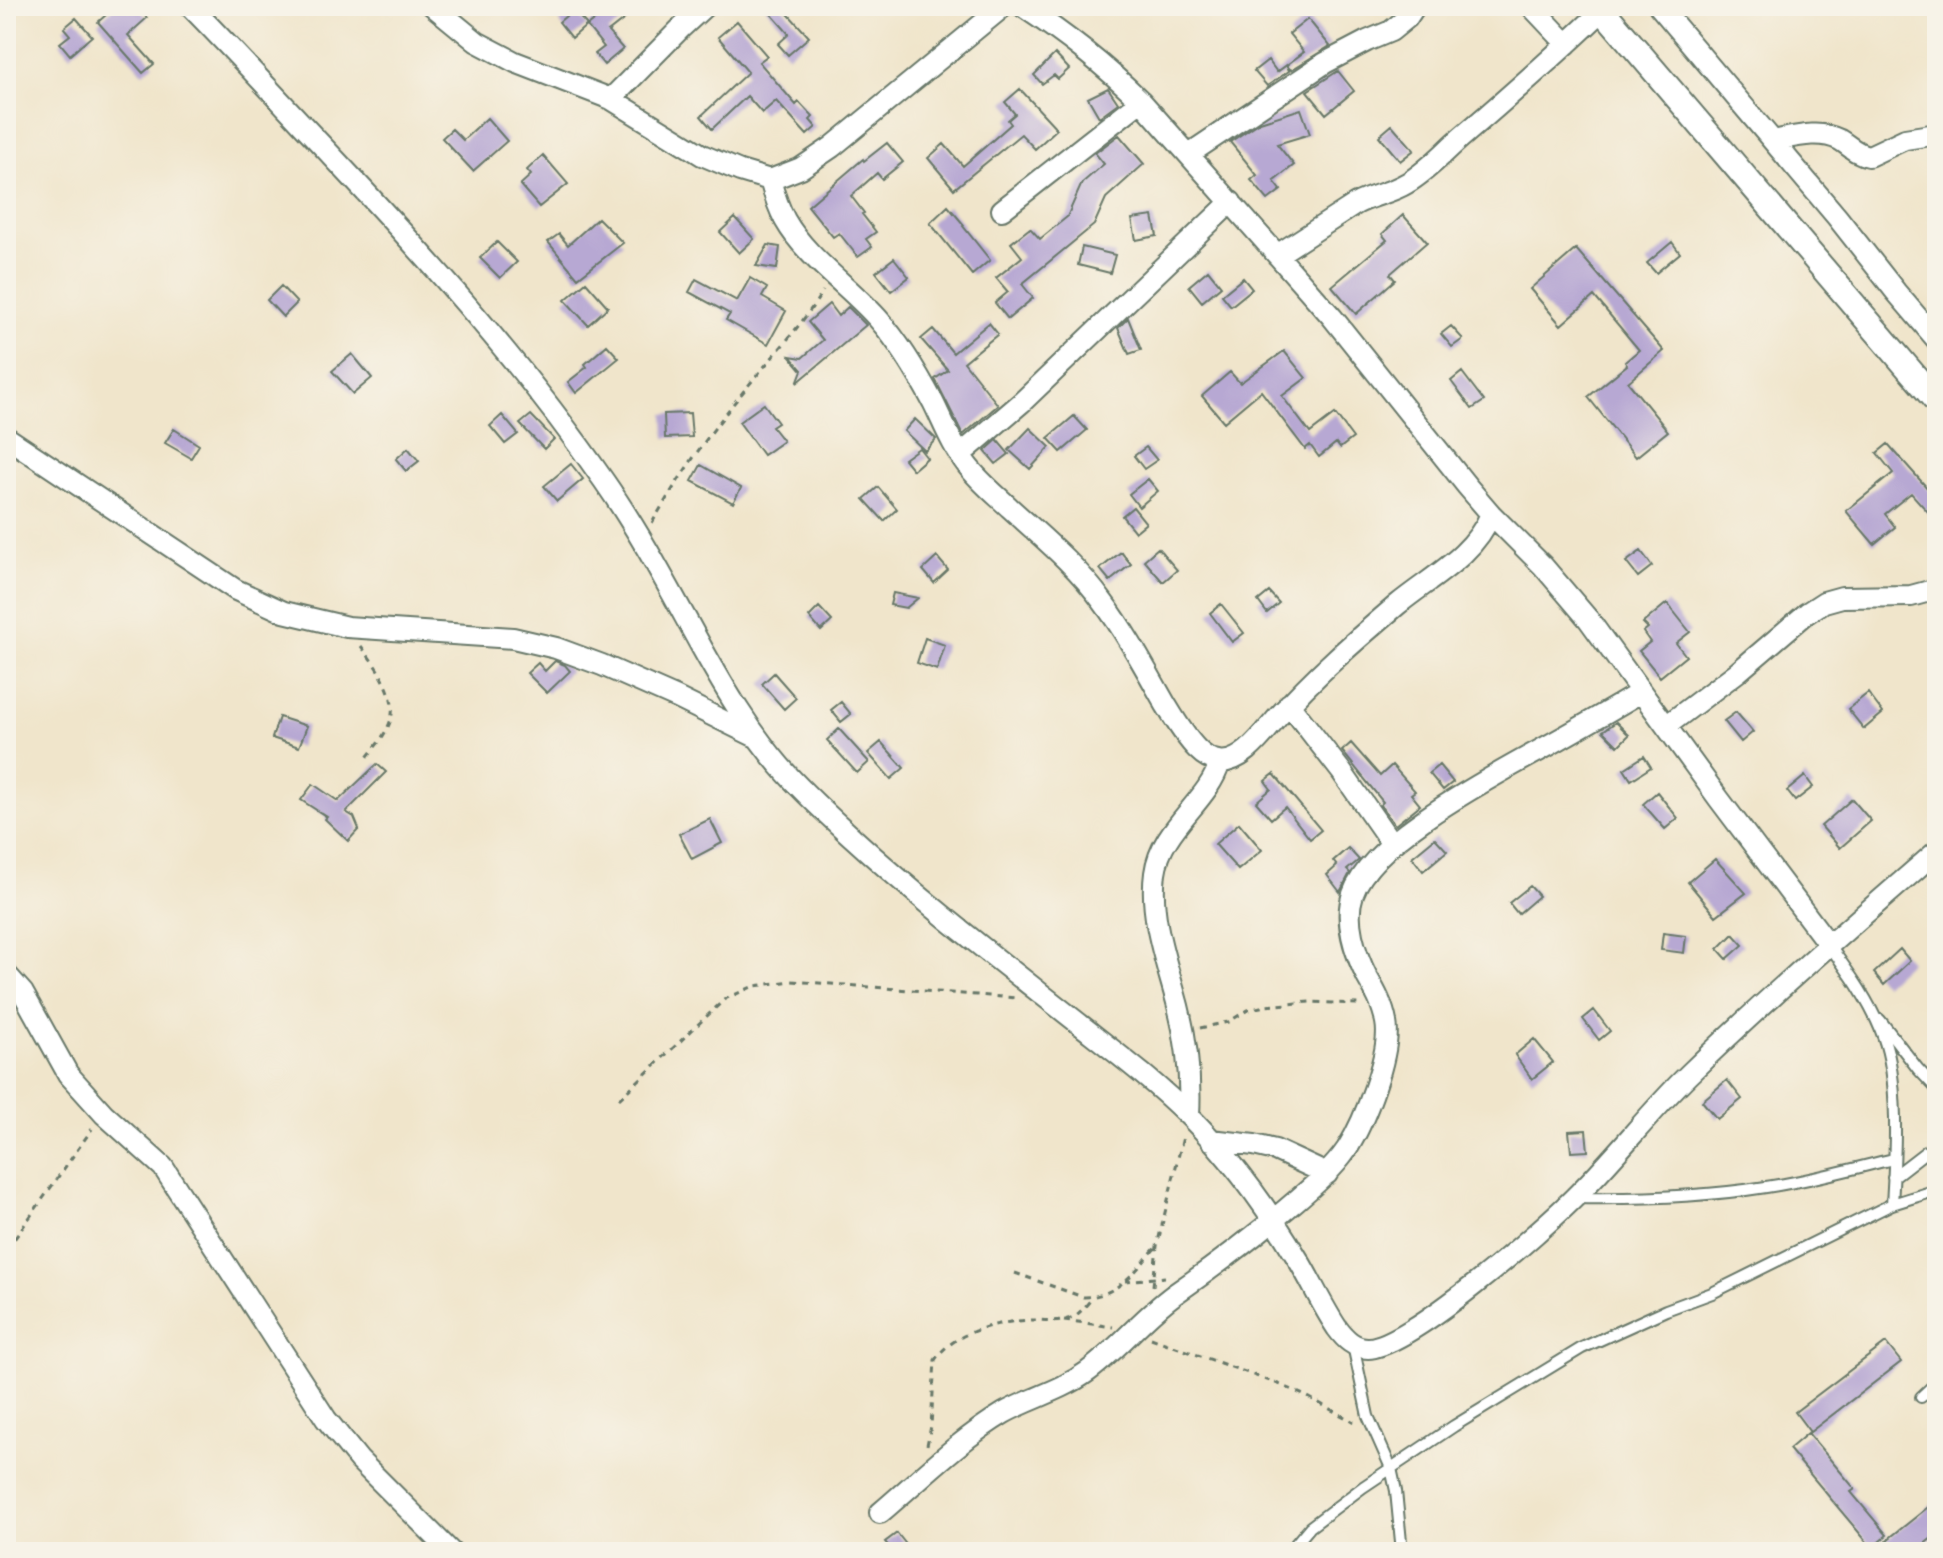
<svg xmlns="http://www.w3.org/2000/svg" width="1943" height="1558" font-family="'Comic Neue',sans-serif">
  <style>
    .building { fill: #b7a8d3 }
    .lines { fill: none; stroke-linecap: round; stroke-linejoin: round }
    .service-casing { stroke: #687869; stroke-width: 14 }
    .minor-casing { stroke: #687869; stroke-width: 24 }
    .tertiary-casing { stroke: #687869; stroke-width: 28 }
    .path { stroke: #687869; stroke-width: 3; stroke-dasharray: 6 6; stroke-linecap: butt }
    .service { stroke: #fff; stroke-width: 10 }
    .minor { stroke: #fff; stroke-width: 20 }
    .tertiary { stroke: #fff; stroke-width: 24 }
  </style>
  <rect width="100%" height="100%" fill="#f7f3e8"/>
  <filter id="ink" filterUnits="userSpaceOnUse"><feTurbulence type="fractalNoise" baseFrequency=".0125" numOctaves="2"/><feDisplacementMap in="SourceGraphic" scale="16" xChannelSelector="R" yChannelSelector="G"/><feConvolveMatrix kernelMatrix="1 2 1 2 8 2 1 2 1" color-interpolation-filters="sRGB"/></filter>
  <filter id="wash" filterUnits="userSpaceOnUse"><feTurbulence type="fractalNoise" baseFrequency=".006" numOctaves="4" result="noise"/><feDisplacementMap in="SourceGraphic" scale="32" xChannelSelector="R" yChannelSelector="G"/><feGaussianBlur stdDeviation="1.8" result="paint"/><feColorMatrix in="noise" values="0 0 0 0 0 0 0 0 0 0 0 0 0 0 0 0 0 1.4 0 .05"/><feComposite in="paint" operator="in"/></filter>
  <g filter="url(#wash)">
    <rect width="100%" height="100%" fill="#f0e5cb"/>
    <g id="blocks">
      <path class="building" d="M116 6H137L147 18 128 35 154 64 143 73 98 22Z
        M612 6H641L608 32 623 49 604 65 595 54 604 47 587 26Z
        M764 6H781L809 37 788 55 778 44 789 34Z
        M573 10 587 25 572 38 559 22Z
        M76 18 92 36 70 55 60 43 70 35 64 28Z
        M1308 19 1330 46 1291 70 1287 66 1289 71 1267 86 1254 71 1268 60 1277 72 1304 52 1289 34Z
        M737 21 767 56 759 62 796 105 799 102 813 117 810 120 816 127 807 135 776 101 762 113 747 96 712 129 701 116 748 72 718 37Z
        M1055 54 1069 69 1058 79 1054 75 1042 84 1034 75Z
        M1338 71 1354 91 1326 114 1307 91Z
        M1108 88 1118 103 1099 117 1088 98Z
        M1020 89 1057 129 1035 149 1021 134 954 189 928 158 944 144 963 166 1011 124 1008 120 1015 114 1005 102Z
        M1301 109 1310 134 1277 144 1294 165 1274 181 1281 190 1268 200 1251 180 1257 175 1230 142 1260 122Z
        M487 118 507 141 473 171 442 138 452 129 463 140Z
        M1392 125 1414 150 1400 161 1379 136Z
        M1119 135 1144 164 1106 198 1094 225 1022 284 1033 298 1008 319 995 303 1008 292 996 278 1022 257 1011 243 1030 228 1040 239 1067 217 1082 183 1104 164 1095 153Z
        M887 143 903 162 882 179 877 173 851 196 864 213 862 214 876 232 866 239 872 247 858 257 839 233 833 237 808 206 863 159 864 161Z
        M543 155 568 184 539 207 520 185 531 175 527 170Z
        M948 206 964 225 963 226 990 260 972 275 930 223Z
        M1403 215 1427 242 1390 274 1395 280 1356 314 1332 286 1387 240 1382 234Z
        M1153 216 1157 236 1136 240 1132 219Z
        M598 218 623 243 578 278 548 242 559 234 568 245Z
        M735 218 754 239 739 253 720 232Z
        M497 242 517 262 500 278 480 258Z
        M1672 242 1680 253 1656 273 1647 263Z
        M768 245 780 247 777 269 756 266Z
        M1082 247 1115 255 1110 273 1078 265Z
        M1576 249 1664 351 1628 382 1668 431 1636 457 1588 397 1627 365 1625 362 1639 350 1594 296 1561 325 1530 289Z
        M894 258 909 277 891 291 876 272Z
        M1208 270 1221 286 1202 302 1189 286Z
        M750 278 767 288 762 297 786 311 768 344 726 320 730 314 689 292 696 279 737 301Z
        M1243 278 1252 289 1231 306 1222 295Z
        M586 282 608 307 588 325 565 300Z
        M281 286 297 303 283 317 267 300Z
        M829 304 838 316 848 307 866 325 797 383 802 370 790 356 802 358 823 340 808 322Z
        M1128 318 1141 350 1129 354 1118 328Z
        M989 323 998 334 964 362 998 405 963 435 935 379 948 370 921 339 933 329 953 353Z
        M1451 326 1463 339 1452 347 1441 334Z
        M607 345 619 358 576 393 568 382 587 367 585 364Z
        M1284 351 1306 378 1282 396 1310 433 1335 414 1353 438 1340 448 1336 443 1319 457 1310 445 1305 449 1261 391 1224 422 1202 396 1230 372 1240 383Z
        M352 354 372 378 353 394 332 371Z
        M1462 372 1484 401 1472 409 1451 381Z
        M764 404 778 423 772 427 783 441 763 455 739 422Z
        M690 413 692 437 665 438 664 414Z
        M502 415 518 434 505 444 490 426Z
        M531 415 554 439 544 449 520 424Z
        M1074 416 1087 430 1061 452 1048 438Z
        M915 419 936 439 925 451 904 431Z
        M1030 428 1050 447 1030 469 1009 450Z
        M174 429 199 445 191 458 165 443Z
        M997 440 1009 454 996 464 985 451Z
        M1888 444 1937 499V522L1911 493 1885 514 1895 527 1874 544 1846 511 1893 473 1877 453Z
        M1146 447 1157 460 1144 469 1134 456Z
        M408 448 419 461 406 471 396 459Z
        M919 448 927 458 913 470 904 459Z
        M571 464 583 479 557 501 544 486Z
        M701 465 741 488 733 503 692 481Z
        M1148 479 1158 491 1139 507 1129 494Z
        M878 487 897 509 884 521 864 499Z
        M1133 507 1146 523 1135 532 1122 516Z
        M1158 548 1177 570 1163 582 1144 560Z
        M1641 551 1652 566 1638 577 1626 562Z
        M1121 552 1131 564 1110 581 1100 569Z
        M937 557 948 570 934 583 923 570Z
        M1269 592 1279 603 1267 613 1258 601Z
        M893 593 918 598 906 608 890 605Z
        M1667 603 1690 632 1676 643 1686 656 1660 677 1639 651 1650 642 1643 632 1648 628 1643 623Z
        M1221 604 1244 633 1232 642 1210 613Z
        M819 607 832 621 821 631 809 617Z
        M925 638 945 645 937 670 917 663Z
        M555 661 565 665 570 671 547 693 527 673 538 663 545 671Z
        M774 673 796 698 784 709 762 684Z
        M1868 693 1883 713 1864 729 1848 709Z
        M841 702 851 714 841 722 831 710Z
        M1736 712 1753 732 1741 742 1724 721Z
        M279 717 307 726 299 747 272 738Z
        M1616 722 1629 735 1618 746 1603 731Z
        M839 729 869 762 857 773 827 740Z
        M881 742 904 768 891 779 868 753Z
        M1351 743 1380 776 1392 765 1415 791 1411 794 1420 805 1395 825 1380 805 1383 802 1342 751Z
        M1644 756 1651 767 1631 780 1624 769Z
        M377 764 386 772 346 812 354 817 359 829 348 841 325 819 327 817 301 800 313 784 338 801Z
        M1439 765 1453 782 1443 790 1429 773Z
        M1274 774 1321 830 1310 839 1285 807 1271 819 1256 802 1271 789 1265 781Z
        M1805 776 1813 787 1795 801 1787 791Z
        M1657 792 1678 818 1665 829 1643 804Z
        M1852 799 1871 821 1840 848 1821 826Z
        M710 819 722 843 692 859 679 834Z
        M1239 823 1262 850 1238 870 1215 844Z
        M1435 838 1447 851 1423 871 1412 857Z
        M1348 848 1359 860 1347 870 1350 873 1340 892 1327 875 1337 866 1333 861Z
        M1715 859 1746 893 1716 916 1688 882Z
        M1530 886 1539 896 1518 914 1509 903Z
        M1663 933 1686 936 1684 953 1661 950Z
        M1733 934 1743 945 1727 959 1718 949Z
        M1900 949 1910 961 1884 985 1874 973Z
        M1594 1010 1610 1031 1599 1040 1583 1019Z
        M1534 1039 1553 1062 1532 1079 1515 1055Z
        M1727 1080 1742 1099 1717 1119 1702 1101Z
        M1586 1130 1588 1151 1571 1152 1569 1131Z
        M1886 1343 1901 1362 1810 1432 1795 1412Z
        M1808 1433 1855 1489 1851 1492 1887 1535 1872 1548 1789 1449Z
        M1937 1500V1534L1914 1552H1897L1887 1540Z
        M897 1533 912 1552H894L885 1542Z"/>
    </g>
  </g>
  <g filter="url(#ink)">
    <use href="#blocks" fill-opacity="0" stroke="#687869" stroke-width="2"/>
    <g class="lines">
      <g class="service-casing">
        <path id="service" d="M1829 945C1850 974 1871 1003 1883 1036 1900 1082 1895 1155 1892 1204
          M1880 1020 1918 1069 1937 1089
          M1893 1177 1937 1143
          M1575 1198C1639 1199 1703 1197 1766 1187 1809 1181 1851 1169 1893 1159
          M1353 1345 1368 1416 1391 1468 1396 1491 1402 1552
          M1921 1397 1937 1382
          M1289 1552 1310 1527 1363 1487 1454 1426 1582 1348 1666 1310 1712 1293 1892 1204 1937 1190"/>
      </g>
      <g class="minor-casing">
        <path id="minor" d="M190 6C232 49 273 93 314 137 417 246 519 358 604 481 641 534 671 592 702 648 725 689 749 730 780 766 802 792 828 815 853 838 926 905 1005 965 1082 1026 1119 1055 1157 1084 1190 1117 1233 1160 1268 1209 1299 1261 1312 1283 1323 1307 1337 1328 1345 1339 1354 1348 1368 1348 1408 1348 1542 1230 1574 1198 1614 1159 1648 1114 1688 1075 1768 997 1853 924 1937 851
          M433 6 477 42 515 62 611 99 702 155 740 171 770 180 801 168 832 147 1004 6
          M1022 6C1067 36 1102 63 1141 101L1332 317 1467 486 1491 514 1543 566 1589 620 1719 799 1829 945
          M1531 6 1567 44
          M1659 6 1837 217 1896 292 1937 340
          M611 99 680 29 705 6
          M1773 141C1794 137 1819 129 1840 140 1850 146 1856 154 1869 156L1905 139 1937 134
          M1189 154 1325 63 1367 41 1391 31 1407 18 1415 6
          M770 180C774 194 778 207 785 220 807 259 851 287 880 321 901 345 918 374 933 402 944 424 952 446 967 465 979 481 995 494 1010 508 1042 537 1077 566 1103 602 1127 634 1146 670 1166 705 1175 720 1185 737 1197 749 1203 755 1210 760 1218 761 1241 766 1265 732 1278 717 1314 676 1356 640 1397 605 1431 577 1474 556 1491 514
          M1002 210 1141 101
          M1277 255 1356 204C1373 195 1391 193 1407 183 1429 170 1445 151 1464 135 1512 94 1558 53 1603 10
          M6 437 236 590 284 612 347 627 513 638 556 648 602 665 677 698 754 736
          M960 455 1021 403 1231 202
          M1289 704 1341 771 1392 844
          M1666 726 1739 671 1807 613 1824 602 1842 597 1911 596 1937 589
          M6 974 23 993 68 1074 104 1114 163 1167 326 1419 359 1460 451 1552
          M1189 1116C1191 1079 1187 1042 1178 1006 1167 964 1149 917 1155 873 1161 827 1208 803 1220 762
          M1211 1140 1254 1145 1275 1150 1327 1174
          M880 1513C920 1479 959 1440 1004 1413 1031 1398 1061 1391 1087 1372 1120 1348 1145 1314 1179 1291 1218 1264 1255 1236 1291 1205 1311 1188 1332 1171 1347 1149 1364 1122 1392 1052 1386 1022 1383 1005 1375 991 1367 977 1355 953 1344 920 1353 894 1373 837 1498 774 1551 744 1581 727 1611 710 1641 692"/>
      </g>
      <g class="tertiary-casing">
        <path id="tertiary" d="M1599 6 1937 402"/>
      </g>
      <path class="path" d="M652 523C679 477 709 433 743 392 770 359 800 328 823 291
        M361 646C375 665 400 697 390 722 385 736 374 748 365 760
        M1200 1028 1228 1022 1248 1010 1265 1006 1310 1002 1359 1004
        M619 1099 725 999 754 986 792 981 1016 998
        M6 1247 13 1241 92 1129
        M1015 1273 1083 1297C1116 1298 1136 1271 1156 1247
        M1125 1281 1165 1277
        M1153 1286 1157 1246 1183 1137
        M1064 1320 1113 1327
        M1151 1338 1281 1385 1306 1396 1354 1422
        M927 1445 931 1426 935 1360C953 1332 999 1321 1032 1320 1046 1320 1063 1323 1075 1316 1082 1311 1088 1303 1093 1297"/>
      <use href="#service" class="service"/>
      <use href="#minor" class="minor"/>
      <use href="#tertiary" class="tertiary"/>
    </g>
  </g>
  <rect width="1943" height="1558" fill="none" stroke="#f7f3e8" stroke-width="32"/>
</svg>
